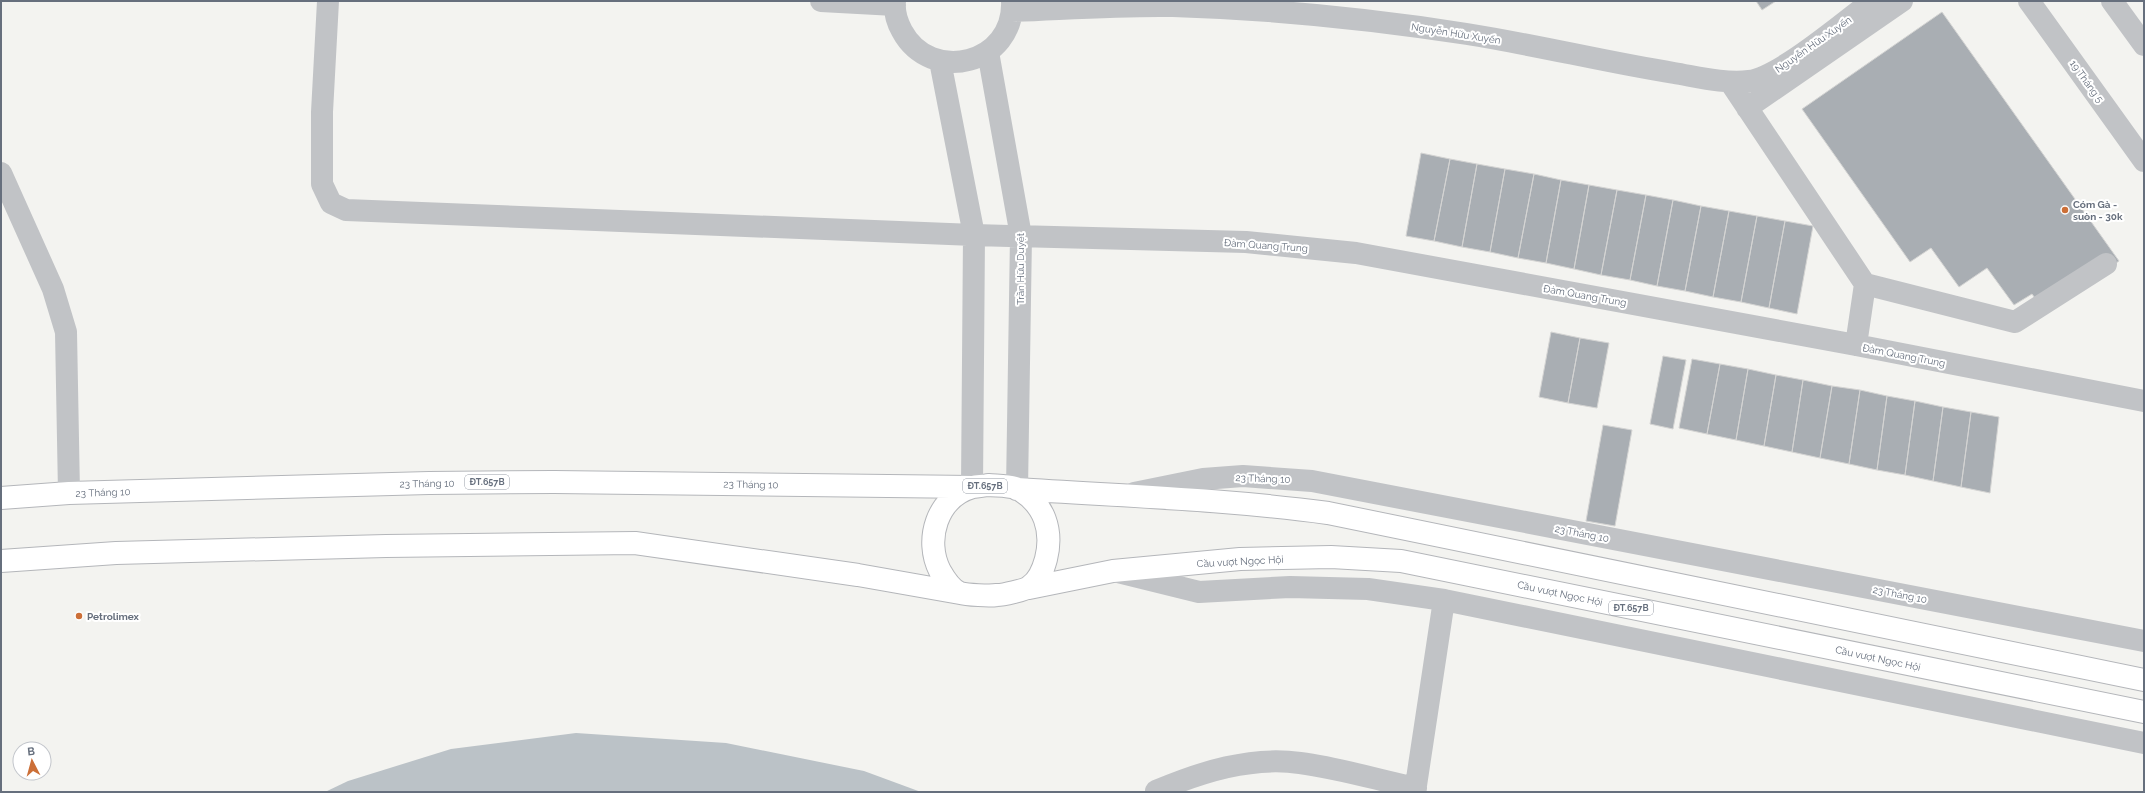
<svg xmlns="http://www.w3.org/2000/svg" width="2145" height="793" font-family="Raleway,sans-serif">
  <style>
    .water { fill: #bbc2c7 }
    .building { fill: #a9aeb3; stroke: #d4d4d3 }
    .lines { fill: none; stroke-linecap: round; stroke-linejoin: round }
    .major-casing { stroke: #b4b6ba; stroke-width: 24 }
    .minor { stroke: #c1c3c6; stroke-width: 22 }
    .major { stroke: #fff; stroke-width: 22 }
    .poi-dot { fill: #cc6f37; stroke: #fff; stroke-width: 1.5 }
    .labels { text-anchor: middle; stroke-width: 4; stroke-linejoin: round; paint-order: stroke }
    .shield { fill: #fff; stroke: #949aa4; stroke-width: 1 }
    .shield-label { font-size: 9px; font-weight: bold; fill: #666f7d }
    .street-label { font-size: 10px; fill: #666f7d; stroke: #fff }
    .poi-label { font-size: 10px; font-weight: bold; fill: #666f7d; stroke: #fff; text-anchor: start }
  </style>
  <rect width="100%" height="100%" fill="#f3f3f0"/>
  <path class="water" d="M576 733 726 743 864 771 921 792H325L348 781 451 749Z"/>
  <path class="building" d="M1756 1H1776L1762 10Z
    M1942 12 2119 261 2045 312 2032 294 2014 305 1987 268 1959 287 1931 248 1910 262 1802 109Z
    M1421 153 1450 159 1434 241 1406 236Z
    M1450 159 1477 164 1462 247 1434 241Z
    M1477 164 1505 169 1490 252 1462 247Z
    M1505 169 1534 174 1518 258 1490 252Z
    M1534 174 1561 180 1546 263 1518 258Z
    M1561 180 1589 185 1574 269 1546 263Z
    M1589 185 1617 190 1601 275 1574 269Z
    M1617 190 1646 195 1630 280 1601 275Z
    M1646 195 1673 200 1657 286 1630 280Z
    M1673 200 1701 206 1685 291 1657 286Z
    M1701 206 1729 211 1713 297 1685 291Z
    M1729 211 1757 216 1741 302 1713 297Z
    M1757 216 1785 221 1769 308 1741 302Z
    M1785 221 1813 226 1797 314 1769 308Z
    M1551 332 1580 338 1568 403 1539 397Z
    M1580 338 1609 343 1597 408 1568 403Z
    M1663 356 1686 360 1673 429 1650 424Z
    M1692 359 1720 364 1707 434 1679 428Z
    M1720 364 1748 369 1736 440 1707 434Z
    M1748 369 1776 375 1764 446 1736 440Z
    M1776 375 1803 380 1792 452 1764 446Z
    M1803 380 1832 386 1820 458 1792 452Z
    M1832 386 1860 390 1849 464 1820 458Z
    M1860 390 1887 396 1877 470 1849 464Z
    M1887 396 1915 401 1905 475 1877 470Z
    M1915 401 1943 407 1933 481 1905 475Z
    M1943 407 1971 412 1961 487 1933 481Z
    M1971 412 1999 417 1990 493 1961 487Z
    M1603 425 1632 430 1615 526 1586 521Z"/>
  <g class="lines">
    <g class="major-casing">
      <path id="major" d="M988 485C997 486 1009 485 1018 489 1045 504 1053 531 1046 559 1043 570 1039 581 1029 587 1025 590 1003 595 997 595 990 596 967 595 960 593 952 590 944 578 940 571 924 540 937 497 973 487 977 486 983 486 988 485Z
        M1017 489C1121 496 1225 499 1328 513L2144 680
        M1 498 69 493 429 483 554 482 972 487
        M1 561 116 553 386 546 635 543 858 575 960 593
        M1029 588 1113 571 1240 559 1331 557 1401 561 2144 712"/>
    </g>
    <path class="minor" d="M328 1 322 112V184L331 203 346 210 974 235 1246 242 1356 253 1856 345 2144 401
      M821 1 895 5
      M895 1C894 11 897 22 902 31 931 85 1015 64 1012 1
      M2029 1 2144 161
      M2112 1 2144 45
      M1012 11C1066 9 1120 5 1173 6 1272 9 1370 19 1467 34 1537 45 1605 62 1674 73 1698 77 1725 84 1749 81 1780 77 1845 21 1872 1
      M988 52 1021 236 1017 489
      M940 61 974 235 972 487
      M1730 82 1865 284 1856 345
      M1747 108 1902 1
      M1 173 53 289 66 332 69 493
      M1865 284 2015 322 2106 264
      M1134 493 1203 479 1243 476 1312 481 2144 641
      M1118 572 1199 592 1290 587 1368 589 1444 600 2144 743
      M1156 791C1201 772 1251 756 1300 763 1339 768 1378 780 1416 788
      M1415 792 1444 600"/>
    <use href="#major" class="major"/>
  </g>
  <g class="poi-dot">
    <circle cx="2065" cy="210" r="4"/>
    <circle cx="79" cy="616" r="4"/>
  </g>
  <g class="labels">
    <g class="shield">
      <rect x="465" y="475" width="44" height="14" rx="3"/>
      <rect x="963" y="479" width="44" height="14" rx="3"/>
      <rect x="1609" y="601" width="44" height="14" rx="3"/>
    </g>
    <g class="shield-label">
      <text x="487" y="485">ĐT.657B</text>
      <text x="985" y="489">ĐT.657B</text>
      <text x="1631" y="611">ĐT.657B</text>
    </g>
    <g class="street-label">
      <text transform="translate(1456 33) rotate(9)" y="4">Nguyễn Hữu Xuyến</text>
      <text transform="translate(1813 44) rotate(-35)" y="4">Nguyễn Hữu Xuyến</text>
      <text transform="translate(2087 81) rotate(54)" y="4">19 Tháng 5</text>
      <text transform="translate(1266 245) rotate(4)" y="4">Đàm Quang Trung</text>
      <text transform="translate(1020 269) rotate(-90)" y="4">Trần Hữu Duyệt</text>
      <text transform="translate(1585 295) rotate(10)" y="4">Đàm Quang Trung</text>
      <text transform="translate(1904 355) rotate(11)" y="4">Đàm Quang Trung</text>
      <text transform="translate(1263 478) rotate(2)" y="4">23 Tháng 10</text>
      <text transform="translate(427 483) rotate(-1)" y="4">23 Tháng 10</text>
      <text transform="translate(751 484) rotate(1)" y="4">23 Tháng 10</text>
      <text transform="translate(103 492) rotate(-2)" y="4">23 Tháng 10</text>
      <text transform="translate(1582 533) rotate(11)" y="4">23 Tháng 10</text>
      <text transform="translate(1240 561) rotate(-3)" y="4">Cầu vượt Ngọc Hội</text>
      <text transform="translate(1560 593) rotate(12)" y="4">Cầu vượt Ngọc Hội</text>
      <text transform="translate(1900 594) rotate(11)" y="4">23 Tháng 10</text>
      <text transform="translate(1878 658) rotate(12)" y="4">Cầu vượt Ngọc Hội</text>
    </g>
    <g class="poi-label">
      <text x="2073" y="208">Cóm Gà -<tspan x="2073" dy="12">suòn - 30k</tspan></text>
      <text x="87" y="620">Petrolimex</text>
    </g>
  </g>
  <rect width="2145" height="793" fill="none" stroke="#666f7d" stroke-width="4"/>
  <g transform="translate(32 761) rotate(354)"><circle r="19" fill="#ffffff" stroke="#c2c5cb"/>
  <path d="M0-3L7 15L0 10L-7 15Z" fill="#cc6f37"/>
  <text y="-6" font-size="11" font-weight="bold" text-anchor="middle" fill="#666f7d">B</text>
  </g>
</svg>
